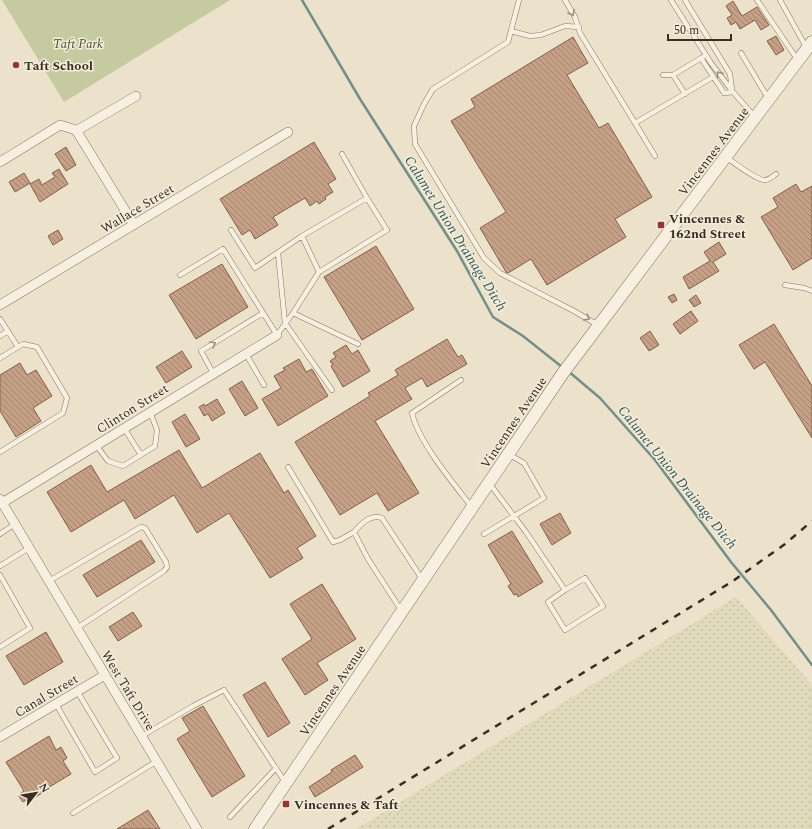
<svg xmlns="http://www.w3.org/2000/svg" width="812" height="829" font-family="Spectral,serif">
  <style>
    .farmland { fill: url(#farmland-dots) }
    .green { fill: #c5caa0 }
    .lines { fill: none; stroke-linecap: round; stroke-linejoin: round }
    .stream { stroke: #738f88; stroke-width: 2.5 }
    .building { fill: url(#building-back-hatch); stroke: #856049 }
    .service-casing { stroke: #887561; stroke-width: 5.5 }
    .minor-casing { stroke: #887561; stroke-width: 10 }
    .tertiary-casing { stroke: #887561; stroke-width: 13 }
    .service { stroke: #f7efdf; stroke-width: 4.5 }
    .minor { stroke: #f7efdf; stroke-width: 9 }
    .tertiary { stroke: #f7efdf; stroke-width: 12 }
    .rail { stroke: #3a2e23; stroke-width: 2.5; stroke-dasharray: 7 7; stroke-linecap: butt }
    .oneway { stroke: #988e81 }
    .poi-dot { fill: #923638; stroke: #f4ecdb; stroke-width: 1.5 }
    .labels { text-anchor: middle; stroke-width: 3; stroke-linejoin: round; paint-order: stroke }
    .park-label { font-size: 13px; font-style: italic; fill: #4b542b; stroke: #f4ecdb }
    .poi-label { font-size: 13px; font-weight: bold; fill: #3a2e23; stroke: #f4ecdb; text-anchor: start }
    .street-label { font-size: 13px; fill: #3a2e23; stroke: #f4ecdb }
    .water-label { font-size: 14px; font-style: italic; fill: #345855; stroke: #f4ecdb }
  </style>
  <defs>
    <pattern id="farmland-dots" width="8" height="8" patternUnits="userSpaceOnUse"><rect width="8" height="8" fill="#e1daba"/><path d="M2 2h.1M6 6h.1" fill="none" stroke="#c2bba0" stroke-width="1.8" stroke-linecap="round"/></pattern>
    <pattern id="building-back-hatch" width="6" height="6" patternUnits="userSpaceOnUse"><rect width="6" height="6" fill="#c6a086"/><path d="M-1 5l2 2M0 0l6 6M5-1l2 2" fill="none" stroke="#a2836d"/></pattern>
  </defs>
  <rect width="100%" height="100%" fill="#ece2cc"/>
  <path class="farmland" d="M736 597 812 685V829H356Z"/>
  <path class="green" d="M2 0H230L64 102Z"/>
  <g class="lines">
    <path class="stream" d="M302 0 360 99 457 251 493 317 523 336 562 367
      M568 371 600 398 655 460 731 562 771 610 812 665"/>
  </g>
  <path class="building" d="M733 1 742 16 757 7 769 25 761 30 755 20 740 29 736 22 731 25 727 18 732 15 726 6Z
    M776 36 784 50 776 55 767 41Z
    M573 37 588 63 567 75 599 128 608 123 652 197 615 219 626 237 547 285 531 259 508 273 506 272 480 228 506 212 451 121 475 107 471 99Z
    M314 142 336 179 328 184 333 192 325 197 326 199 319 204 317 201 310 206 305 198 273 217 278 225 255 239 250 230 242 235 220 199Z
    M66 147 76 165 66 171 55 154Z
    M59 169 68 184 40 202 30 184 39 179 42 185 55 177 52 173Z
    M24 173 30 183 15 192 9 182Z
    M796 184 801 192 812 186V258L793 270 761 217 778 207 773 198Z
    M58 230 63 239 53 245 48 236Z
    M719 242 726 254 713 262 719 271 689 289 683 277 710 261 704 252Z
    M376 246 414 309 362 340 324 277Z
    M222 264 248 307 196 339 169 295Z
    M674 294 677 300 672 303 668 297Z
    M696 295 701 303 694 307 689 300Z
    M691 311 698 321 680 334 673 324Z
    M774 324 812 386V438L765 362 754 369 739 345Z
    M650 331 659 345 649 351 640 338Z
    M447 339 458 357 462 355 467 364 427 387 422 378 405 388 412 399 375 421 419 493 388 511 377 493 340 515 295 442 370 396 368 393 398 375 395 370Z
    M346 345 352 354 358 350 370 371 343 387 331 366 333 365 330 361 336 357 333 353Z
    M182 351 192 367 166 383 156 367Z
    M299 359 306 372 312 369 328 396 278 426 262 399 281 388 274 376 285 370 283 368Z
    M20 363 27 375 36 370 52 396 33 408 41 421 16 437 0 411V375Z
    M242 381 258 408 245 416 229 389Z
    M217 399 225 413 212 421 208 414 204 416 199 407 204 404 205 406Z
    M185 414 200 439 186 447 172 422Z
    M179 450 202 488 260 453 284 493 288 490 316 536 297 548 303 558 270 578 229 513 197 533 174 495 135 519 124 500 71 532 47 492 91 465 107 492Z
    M560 513 571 533 552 545 540 524Z
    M512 531 543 582 518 597 517 594 514 595 508 586 511 584 488 545Z
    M141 540 155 562 97 597 83 575Z
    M322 584 356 639 317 663 328 680 305 695 282 659 312 639 290 604Z
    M133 612 142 626 118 641 109 627Z
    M46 632 63 662 24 685 6 656Z
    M265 682 290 723 268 737 243 695Z
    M203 706 245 776 212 797 177 739 190 731 182 718Z
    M49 736 56 750 61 747 67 758 63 761 71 774 41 792 42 793 34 798 33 796 23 802 18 795 24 791 6 762Z
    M355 755 363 767 315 797 309 787 332 772 331 770Z
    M148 810 160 829H117Z"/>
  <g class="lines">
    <g class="service-casing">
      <path id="service" d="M519 0 508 42 433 89 424 104 414 126 415 144 484 258 500 273 574 311 598 325
        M565 0 575 17 580 33 635 123 713 77
        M671 0 711 63 733 92 755 117
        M685 0 730 74 732 90
        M757 0 797 59
        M780 0 806 47
        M511 31 530 36 541 35 565 26 579 27
        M741 53 768 98
        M701 58 724 93 733 92
        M663 75H673L703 57
        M673 75 685 94
        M635 123 655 156
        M726 157C733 162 756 180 765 180 769 180 773 176 776 174
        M231 230 255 268 302 236 367 198 342 154
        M278 253 285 323 332 390
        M319 272 387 230 367 198
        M180 275 223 249 277 335 293 313 319 272 302 236
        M785 285 804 288 812 291
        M293 313 358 344
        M0 319 18 347
        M0 336 8 331
        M246 354 264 385
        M0 358 23 344 37 347 67 398 63 413 0 452
        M213 373 201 351 263 313
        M461 380 412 413C418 441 453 483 471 506
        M124 428 141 455
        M96 445 108 461 123 466 155 446 157 430 150 412
        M288 467 333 542 340 540 354 532
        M489 483 526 532 565 590 585 578 603 606 565 630 548 602 565 590
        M0 534 15 524
        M484 534 544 498 524 463 508 454
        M0 566 29 548
        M0 575 30 628 0 647
        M49 581 141 527 145 528 166 562 167 567 164 571 77 628
        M401 610 368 559 354 532C361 524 370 514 382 518L422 579
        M56 704 95 772 117 758 77 691
        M142 736 193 706 224 690 285 782
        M73 813 157 761
        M230 817 276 768"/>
    </g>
    <g class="minor-casing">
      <path id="minor" d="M76 131 136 96
        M0 162 60 125 76 130 134 225
        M0 305 288 132
        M0 499 197 829
        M2 503 277 335
        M0 737 105 675"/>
    </g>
    <g class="tertiary-casing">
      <path id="tertiary" d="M255 829 563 373 812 42"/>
    </g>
    <use href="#service" class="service"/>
    <use href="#minor" class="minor"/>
    <use href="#tertiary" class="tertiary"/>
    <path class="rail" d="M328 829 733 581 785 544 812 521"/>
  </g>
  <defs><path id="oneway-chevron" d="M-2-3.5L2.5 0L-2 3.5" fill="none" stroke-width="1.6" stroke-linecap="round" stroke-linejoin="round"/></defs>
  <g class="oneway">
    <use href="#oneway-chevron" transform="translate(572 13) rotate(60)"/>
    <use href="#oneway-chevron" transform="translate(719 74) rotate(-127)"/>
    <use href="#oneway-chevron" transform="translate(587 318) rotate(32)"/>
    <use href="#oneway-chevron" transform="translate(213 344) rotate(-31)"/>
  </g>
  <g class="poi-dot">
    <circle cx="16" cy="65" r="4"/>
    <rect x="657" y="221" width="8" height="8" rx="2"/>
    <rect x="282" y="800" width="8" height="8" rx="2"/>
  </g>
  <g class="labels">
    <g class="park-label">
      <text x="78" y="48">Taft Park</text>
    </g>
    <g class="poi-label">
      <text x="24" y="70">Taft School</text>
      <text x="669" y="223">Vincennes &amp;<tspan x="669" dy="15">162nd Street</tspan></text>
      <text x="294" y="809">Vincennes &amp; Taft</text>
    </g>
    <g class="street-label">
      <text transform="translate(713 151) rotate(-53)" y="5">Vincennes Avenue</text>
      <text transform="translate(137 208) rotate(-31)" y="5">Wallace Street</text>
      <text transform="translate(132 408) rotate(-32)" y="5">Clinton Street</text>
      <text transform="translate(513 422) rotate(-56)" y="5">Vincennes Avenue</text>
      <text transform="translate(129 690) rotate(59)" y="5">West Taft Drive</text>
      <text transform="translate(332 690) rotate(-56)" y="5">Vincennes Avenue</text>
      <text transform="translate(46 695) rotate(-31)" y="5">Canal Street</text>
    </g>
    <g class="water-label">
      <text transform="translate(456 233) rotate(58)" y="5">Calumet Union Drainage Ditch</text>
      <text transform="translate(678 477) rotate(51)" y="5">Calumet Union Drainage Ditch</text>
    </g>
  </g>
  <g transform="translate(36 793) rotate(59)" stroke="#f4ecdb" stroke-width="3" paint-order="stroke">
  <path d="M0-3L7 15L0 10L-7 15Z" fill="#3a2e23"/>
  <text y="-6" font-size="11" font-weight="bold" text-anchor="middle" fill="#3a2e23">N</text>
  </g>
  <path d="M668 34v6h63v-6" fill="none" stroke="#3a2e23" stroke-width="2"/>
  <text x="674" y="34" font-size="12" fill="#3a2e23" stroke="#f4ecdb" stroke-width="3" paint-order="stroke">50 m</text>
</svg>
